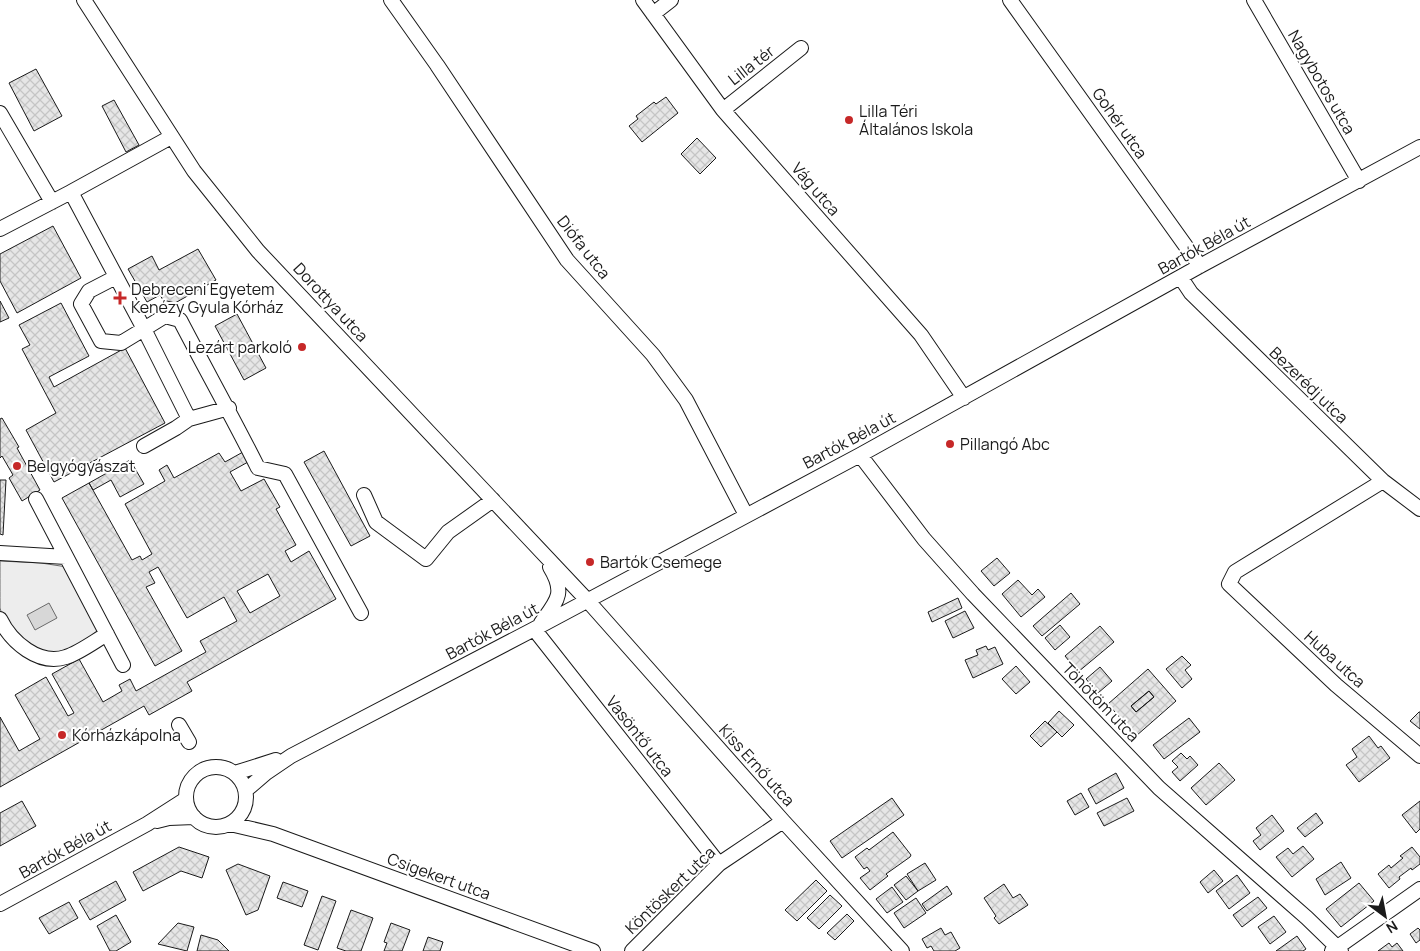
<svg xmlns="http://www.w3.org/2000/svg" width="1420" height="951" font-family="Manrope,sans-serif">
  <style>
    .park { fill: #ededed; stroke: #6a6a6a }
    .water { fill: #d7d7d7; stroke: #6a6a6a }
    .building { fill: url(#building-cross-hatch); stroke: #1a1a1a; fill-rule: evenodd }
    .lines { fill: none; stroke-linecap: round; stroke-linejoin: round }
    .minor-casing { stroke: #1a1a1a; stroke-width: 16 }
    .minor { stroke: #fff; stroke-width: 14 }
    .poi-dot { fill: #c62828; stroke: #fff; stroke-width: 2 }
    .labels { text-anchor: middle; stroke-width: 4; stroke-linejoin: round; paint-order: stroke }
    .street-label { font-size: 16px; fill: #1a1a1a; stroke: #fff }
    .poi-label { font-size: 16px; fill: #1a1a1a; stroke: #fff; text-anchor: start }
  </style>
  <defs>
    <pattern id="building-cross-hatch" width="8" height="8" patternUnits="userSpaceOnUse" patternTransform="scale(1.25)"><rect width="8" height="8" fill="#e6e6e6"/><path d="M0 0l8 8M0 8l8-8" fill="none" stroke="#c5c5c5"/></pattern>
  </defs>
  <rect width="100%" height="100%" fill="#fff"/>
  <path class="park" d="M0 561 41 563 67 567 101 631C92 637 69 652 60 654 34 657 6 633 0 608 0 596 0 574 0 561Z"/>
  <path class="water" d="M49 603 57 618 35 630 27 615Z"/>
  <path class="building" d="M36 69 62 116 34 131 9 83Z
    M666 97 678 113 642 142 629 126 638 119 636 116 654 102 656 104Z
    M114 100 139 145 126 152 102 106Z
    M697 138 716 158 700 174 681 154Z
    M53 226 81 278 17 313 0 281V254Z
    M198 249 216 280 175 303 163 300 160 295 147 302 128 269 152 256 159 270Z
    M0 301 9 318 0 322Z
    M61 303 89 356 49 377 54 387 125 348 165 423 54 482 26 430 56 413 22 349 30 345 19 325Z
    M237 314 266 368 244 380 215 326Z
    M2 418 19 447 17 448 40 490 22 501 9 478 13 475 2 456 0 458V419Z
    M324 451 370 536 351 546 304 462Z
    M243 452 248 462 230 472 241 491 264 479 280 507 276 509 296 545 285 551 291 562 309 551 336 599 187 682 192 691 149 715 144 706 0 787V717L19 751 40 739 15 695 46 677 68 716 74 713 52 674 79 659 103 702 122 691 119 685 130 679 136 691 206 652 200 641 237 621 224 597 187 618 158 567 149 572 155 583 146 587 182 651 155 666 62 498 89 483 132 560 140 556 142 560 152 554 125 504 165 481 159 470 167 465 174 478 219 453 225 462ZM268 574 280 596 250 613 237 591Z
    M130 460 144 484 120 497 111 480 93 490 89 483Z
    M0 480H6L3 535 0 534Z
    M997 558 1010 573 994 586 981 571Z
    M1018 580 1032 595 1038 589 1045 597 1021 617 1002 594Z
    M1071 593 1080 604 1042 636 1033 626Z
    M958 598 962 608 932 622 928 612Z
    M965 611 974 628 953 638 945 621Z
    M1060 625 1070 637 1055 650 1045 638Z
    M1100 626 1114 642 1078 672 1065 656Z
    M986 646 988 650 995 647 1003 664 973 678 965 660 978 655 976 650Z
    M1182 656 1191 665 1185 670 1192 679 1182 688 1166 669Z
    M1016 666 1030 682 1016 694 1002 679Z
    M1100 667 1112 681 1098 693 1086 679Z
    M1148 669 1176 701 1136 736 1108 704ZM1149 691 1154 697 1136 712 1131 706Z
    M1149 691 1154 697 1136 712 1131 706Z
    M1059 711 1074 725 1062 737 1048 723Z
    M1419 712H1420V729L1410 721Z
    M1189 718 1200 732 1164 759 1153 745Z
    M1045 721 1057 732 1041 747 1030 736Z
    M1369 736 1378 748 1381 746 1390 758 1359 782 1346 765 1357 757 1352 749Z
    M1181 753 1187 759 1190 756 1198 765 1180 781 1172 772 1178 767 1172 761Z
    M1219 763 1235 780 1206 805 1191 788Z
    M1116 773 1124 788 1096 804 1088 789Z
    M1081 793 1089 807 1075 815 1067 801Z
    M892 798 904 815 842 858 830 841Z
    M1127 798 1134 811 1104 826 1097 813Z
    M22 801 36 826 0 846V813Z
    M1420 801V829L1416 833 1402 815Z
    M1316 813 1323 823 1305 837 1297 828Z
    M1272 815 1284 831 1260 850 1253 841 1261 835 1256 828Z
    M893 832 911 855 910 857 886 874 888 876 870 890 860 878 870 871 867 867 864 869 855 857 867 848 869 850Z
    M1303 846 1314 859 1292 877 1276 857 1288 848 1293 854Z
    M179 847 209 857 202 878 181 871 143 891 133 872Z
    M1412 847 1420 857V864L1412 870 1411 868 1399 877 1400 879 1389 888 1378 874 1389 865 1391 868 1403 858 1400 856Z
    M1341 862 1351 878 1325 895 1316 879Z
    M925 863 936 880 918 891 907 874Z
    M238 864 270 876 258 910 246 915 226 870Z
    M1214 870 1223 881 1208 893 1200 882Z
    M1237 875 1250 893 1229 909 1216 891Z
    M906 876 918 891 906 900 894 885Z
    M816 880 827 891 797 921 785 910Z
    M116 881 126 900 90 920 79 901Z
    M283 882 308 891 302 907 277 898Z
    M1359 883 1374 901 1341 927 1326 909Z
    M1004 884 1013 898 1020 894 1028 905 999 924 994 918 996 916 984 898Z
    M947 886 952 894 927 911 922 904Z
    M892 887 903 902 887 913 876 899Z
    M830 895 842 906 819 929 807 918Z
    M322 896 336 901 318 950 304 945Z
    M1258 897 1267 908 1242 927 1233 915Z
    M916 898 926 913 904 928 894 913Z
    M69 902 78 918 49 934 39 918Z
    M351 910 373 918 361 951H346L337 948Z
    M847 914 854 921 835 940 827 933Z
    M116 915 131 942 116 951H110L97 926Z
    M1274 916 1286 932 1270 944 1258 927Z
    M178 923 194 927 187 951 158 944Z
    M391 923 410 930 402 951H384L387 943 384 942Z
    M941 928 945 935 951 932 960 948 955 951H934L931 946 927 948 922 939Z
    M1418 928 1420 930V940L1416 943 1410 934Z
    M201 935 218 940 229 951H197Z
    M1297 936 1306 949 1303 951H1276Z
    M428 937 443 942 440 951H423Z
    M1389 943 1392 947 1397 943 1403 951H1378Z"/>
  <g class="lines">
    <g class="minor-casing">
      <path id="minor" d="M84 0 194 171 258 251 587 600 783 821 902 951
        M391 0 437 65 567 260 653 355 686 400 746 515
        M643 0 723 110 921 335 964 398
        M1010 0 1200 266
        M1254 0 1359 181
        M653 14 671 0
        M723 110 801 48
        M0 113 52 202
        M71 192 171 137
        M0 229 71 192 144 329 165 316 180 320C206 370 233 418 258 468L285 474 361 613
        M116 277 89 291 81 304 101 341 121 343 144 329 189 419 176 428 144 446
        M1181 278 1191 293 1383 481 1420 509
        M189 419 229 408
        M860 455 924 539 973 594 1159 788 1307 918 1341 951
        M1383 481 1235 572 1229 584 1336 685 1420 756
        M364 495 376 522 426 559 448 532 493 500
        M36 499 123 665
        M0 553 66 557
        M0 619C11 642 39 666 66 657 79 653 95 641 107 634
        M541 623C557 601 566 593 550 567
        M534 629 719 864
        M179 725 189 742
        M186 797a30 30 0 1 1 60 0a30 30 0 1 1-60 0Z
        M235 773 276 760
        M246 790 266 773 291 756 538 627 860 455 1200 266 1420 147
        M157 821 169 818 194 817
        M230 824 273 834 593 951
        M0 904 147 824 186 799
        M632 951 719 864 783 821
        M1332 951 1420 889"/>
    </g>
    <use href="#minor" class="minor"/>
  </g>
  <g class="poi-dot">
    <circle cx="849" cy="120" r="5"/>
    <path d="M117.5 290.5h5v5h5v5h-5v5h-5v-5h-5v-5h5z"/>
    <circle cx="302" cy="347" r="5"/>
    <circle cx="950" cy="444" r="5"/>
    <circle cx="17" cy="466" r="5"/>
    <circle cx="590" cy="562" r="5"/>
    <circle cx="62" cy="735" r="5"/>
  </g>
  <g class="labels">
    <g class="street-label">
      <text transform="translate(751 65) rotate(-38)" y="6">Lilla tér</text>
      <text transform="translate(1322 82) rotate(60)" y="6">Nagybotos utca</text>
      <text transform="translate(1120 123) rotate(55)" y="6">Gohér utca</text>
      <text transform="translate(816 189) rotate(49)" y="6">Vág utca</text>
      <text transform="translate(1204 245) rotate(-29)" y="6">Bartók Béla út</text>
      <text transform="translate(584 247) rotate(52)" y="6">Diófa utca</text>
      <text transform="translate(331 302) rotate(47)" y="6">Dorottya utca</text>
      <text transform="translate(1309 385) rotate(44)" y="6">Bezerédj utca</text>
      <text transform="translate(849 440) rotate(-28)" y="6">Bartók Béla út</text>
      <text transform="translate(492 631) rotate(-28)" y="6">Bartók Béla út</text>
      <text transform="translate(1335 659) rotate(42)" y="6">Huba utca</text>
      <text transform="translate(1101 702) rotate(46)" y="6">Töhötöm utca</text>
      <text transform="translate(640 736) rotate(52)" y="6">Vasöntő utca</text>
      <text transform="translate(757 765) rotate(48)" y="6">Kiss Ernő utca</text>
      <text transform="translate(65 849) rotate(-29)" y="6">Bartók Béla út</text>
      <text transform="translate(439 876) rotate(20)" y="6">Csigekert utca</text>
      <text transform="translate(670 890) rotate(-44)" y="6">Köntöskert utca</text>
    </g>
    <g class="poi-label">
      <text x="859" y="117">Lilla Téri<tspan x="859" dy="18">Általános Iskola</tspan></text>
      <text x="131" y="295">Debreceni Egyetem<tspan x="131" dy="18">Kenézy Gyula Kórház</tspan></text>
      <text x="292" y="353" text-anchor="end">Lezárt parkoló</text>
      <text x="960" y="450">Pillangó Abc</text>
      <text x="27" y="472">Belgyógyászat</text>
      <text x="600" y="568">Bartók Csemege</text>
      <text x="72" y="741">Kórházkápolna</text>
    </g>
  </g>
  <g transform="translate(1385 916) rotate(148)" stroke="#ffffff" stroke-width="4" paint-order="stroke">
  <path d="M0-4L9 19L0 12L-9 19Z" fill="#1a1a1a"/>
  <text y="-8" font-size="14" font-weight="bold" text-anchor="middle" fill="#1a1a1a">N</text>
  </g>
</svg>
